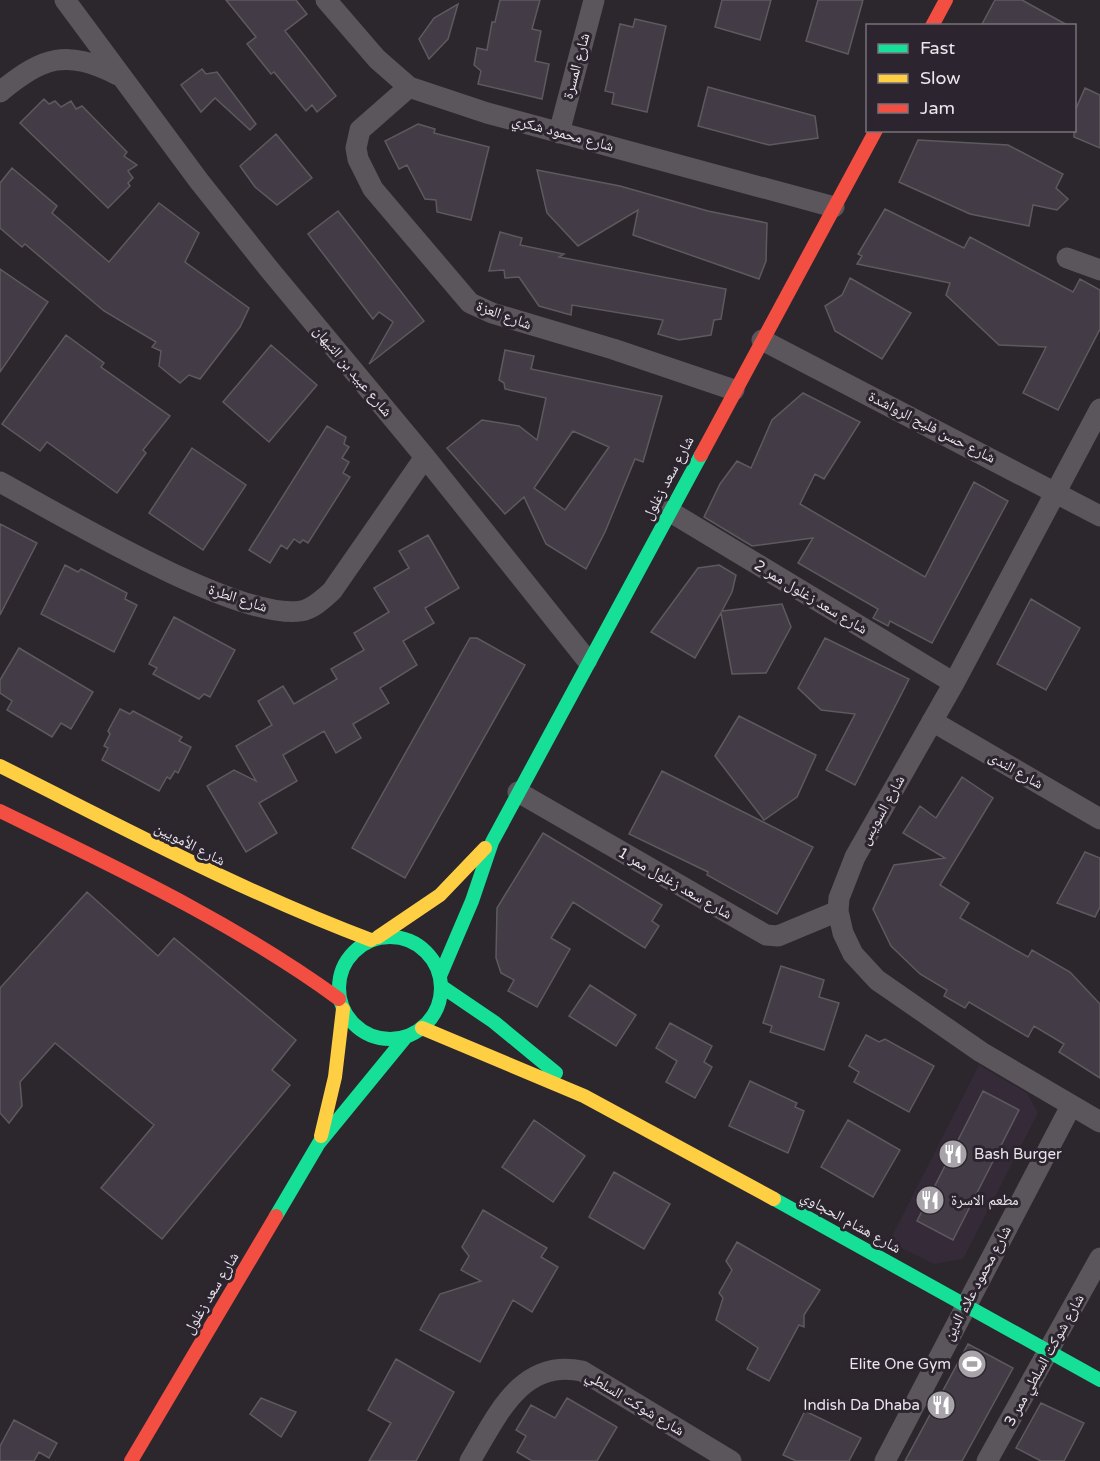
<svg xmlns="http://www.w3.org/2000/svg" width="1100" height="1461" font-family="'Varela Round','Noto Naskh Arabic',sans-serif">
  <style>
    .built { fill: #352a38 }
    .building { fill: #433c46; stroke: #5d5a5e; stroke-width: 1.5; fill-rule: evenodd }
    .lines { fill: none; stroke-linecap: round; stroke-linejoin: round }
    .street { stroke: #5a565b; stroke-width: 21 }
    .fast { stroke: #16e098; stroke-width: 14 }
    .slow { stroke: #ffcf43; stroke-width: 14 }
    .jam { stroke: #f24e42; stroke-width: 14 }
    .labels { text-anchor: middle; stroke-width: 6; stroke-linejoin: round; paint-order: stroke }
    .street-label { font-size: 15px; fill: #eae6ec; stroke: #2c252f }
    .poi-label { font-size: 15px; fill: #eae6ec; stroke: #2c252f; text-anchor: start }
  </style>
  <rect width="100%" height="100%" fill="#2b272d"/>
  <path class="built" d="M979 1065 1027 1093 1038 1113 963 1259 934 1264 889 1242Z"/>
  <path class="building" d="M226 0H296L307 14 285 31 336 96 317 112 312 105 306 111 274 72 271 74 247 44 256 37Z
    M500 0H540L532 29 541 31 535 61 549 64 542 99 478 84 481 71 474 65 477 48 487 50 492 22H495Z
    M722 0H771L760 40 715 27Z
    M818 0H863L848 54 806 41Z
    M995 0H1022L1069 26H981Z
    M458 4 448 39 429 59 419 39 434 18Z
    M635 19 666 26 647 112 612 104 614 93 605 91 620 24 633 27Z
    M202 69 206 74 217 72 256 124 250 130 215 98 201 112 181 85Z
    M708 87 815 116 818 138 769 145 698 126Z
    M1085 88 1100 95V148L1074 137V113Z
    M44 99 49 104 55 101 61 107 71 101 76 109 82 106 127 152 124 156 137 165 128 171 133 178 128 183 130 186 108 208 20 123Z
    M418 124 435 129 434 133 489 147 471 220 437 212 436 200 425 199 407 165 399 169 385 141Z
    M276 134 312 178 277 205 255 187 240 166Z
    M918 140 1008 145 1063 174 1056 188 1068 199 1057 210 1033 205 1029 226 970 214 899 182Z
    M12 168 57 206 52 213 109 262 159 203 199 233 185 262 249 308 240 327 200 379 189 375 180 383 159 366 161 351 152 347 156 342 104 311 25 244 22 247 0 228V183Z
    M537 170 620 186 708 211 767 223 766 261 759 279 633 235 638 210 578 246 547 213Z
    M885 209 964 248 970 237 1073 292 1080 279 1100 290V329L1058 410 1023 393 1046 347 999 345 946 295 950 283 857 264 862 256 858 254Z
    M338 211 424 321 369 364 393 322 379 312 373 319 308 234Z
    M500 232 522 238 520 245 564 254 559 257 726 289 721 319 714 320 711 335 679 340 658 334 663 320 572 305 571 315 539 306 519 277 505 278 504 270 489 271Z
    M0 269 48 302 0 372Z
    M850 278 911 313 882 359 835 331 825 306 842 295Z
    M66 335 104 363 101 367 170 416 143 450 146 453 117 493 47 442 40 451 2 424Z
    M271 345 317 385 269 442 223 402Z
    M505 350 534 356 531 369 662 396 643 462 635 459 605 532 586 569 546 544 524 497 505 514 447 448 482 420 519 426 537 440 546 398 505 389 504 383 499 380ZM573 431 609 447 565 510 534 488Z
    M803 393 860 422 824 479 815 474 800 504 925 577 974 482 1008 501 932 643 890 621 888 626 873 618 878 609 798 563 813 538 752 546 704 517 720 484 737 461 751 468 772 420Z
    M327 426 346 437 344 444 349 447 342 458 349 462 343 473 350 477 308 543 303 540 300 543 294 539 287 549 281 545 270 563 249 550Z
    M192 448 246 485 203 550 149 513Z
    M0 524 37 543 0 615Z
    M428 535 459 588 425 608 434 623 403 641 417 665 380 688 389 703 353 724 361 738 336 753 324 731 283 755 297 781 259 803 277 833 246 852 207 786 234 770 256 781 236 746 272 725 258 701 283 686 294 704 337 679 331 669 364 650 354 633 389 612 374 588 409 568 399 551Z
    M65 565 78 572 81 569 127 593 125 599 137 605 114 652 41 614Z
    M719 565 736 575 732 592 722 611 782 604 791 627 766 673 732 674 721 613 695 658 651 632 698 568Z
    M1031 599 1080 628 1046 690 997 664Z
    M174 617 235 650 210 697 204 694 199 699 153 674 157 668 149 664Z
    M470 638H477L525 665 405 878 352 848Z
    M825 638 909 679 855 785 826 770 855 714 821 710 798 688Z
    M19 648 93 692 71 729 61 723 52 737 7 710 12 701 0 693V680Z
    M120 709 130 714 133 711 182 737 179 741 191 747 178 773 175 771 170 779 167 777 159 791 102 760 108 748 104 746 110 734 108 731Z
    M739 716 816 755 797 797 764 820 715 756Z
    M662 771 813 847 777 914 707 875 708 872 629 834Z
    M962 777 993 798 940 885 969 903 960 918 1028 957 1032 950 1070 972 1100 1004V1078L1059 1052 1064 1044 1034 1026 1028 1037 969 1002 965 1008 944 996 947 990 920 974 891 946 873 909 894 865 945 858 903 833 920 806 936 818Z
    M543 833 662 905 652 921 659 926 645 948 573 902 551 938 570 949 537 1007 508 991 514 980 501 973 496 958 497 908Z
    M1085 852 1100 858V907L1095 917 1057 903Z
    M87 892 158 956 174 938 296 1040 272 1070 290 1085 162 1239 101 1188 154 1125 55 1043 20 1082 22 1106 9 1123 0 1113V988Z
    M781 966 824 980 819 997 839 1003 824 1050 770 1032 772 1026 763 1023Z
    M590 985 636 1015 616 1046 569 1016Z
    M670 1023 712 1046 704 1062 712 1067 695 1098 666 1082 677 1061 656 1048Z
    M866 1035 879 1042 885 1039 934 1066 909 1112 854 1082 859 1072 849 1066Z
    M750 1081 797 1103 795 1107 804 1111 788 1153 729 1126Z
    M983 1091 1019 1110 953 1240 917 1221Z
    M534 1120 585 1156 553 1202 502 1167Z
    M848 1120 900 1150 873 1197 821 1167Z
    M614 1172 670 1204 644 1249 589 1217Z
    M483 1210 547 1248 541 1257 558 1267 532 1312 513 1300 480 1362 420 1330 440 1294 481 1281 461 1270 469 1256 462 1247Z
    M737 1242 820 1290 804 1315V1327L799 1325 769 1381 747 1369 758 1348 716 1320 723 1298 719 1293 732 1270 726 1261Z
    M968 1344 1013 1368 962 1461H905Z
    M396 1359 454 1392 416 1461H369L391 1423 368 1410Z
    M261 1398 296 1412 281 1437 250 1414Z
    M567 1398 617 1427 597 1461H532L517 1452 526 1436 516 1430 531 1405 555 1418Z
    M1041 1403 1084 1423 1064 1461H1041L1016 1448Z
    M805 1411 861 1438 849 1461H796L783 1455Z
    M14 1420 57 1443 49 1458 39 1452 34 1461H0V1446Z"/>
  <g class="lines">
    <path class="street" d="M65 0 199 181 269 269 425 457 587 660
      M326 0 377 59 409 87 487 113 834 207
      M409 87 360 130 356 148 358 159 373 189 470 303 492 313 613 349 734 390
      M0 92C44 56 66 49 118 75
      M559 133 594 0
      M1067 258 1100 270
      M762 340 1100 516
      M1100 409 954 683 855 857 839 898 838 911 843 933 853 954 877 980 981 1052 1100 1122
      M0 482C61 515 238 621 301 611 313 609 323 599 332 591L425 457
      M669 511 954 683
      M932 721 1100 819
      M518 792 766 935 778 936 838 911
      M470 1461C497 1416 521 1358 582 1371L731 1461
      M885 1461 1071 1106
      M987 1461 1100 1258"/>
    <path class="fast" d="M339 988a51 51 0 1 1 102 0a51 51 0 1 1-102 0Z
      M440 976 472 901 492 842 701 455
      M441 986 494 1022 556 1073
      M774 1199 1100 1380
      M276 1216 319 1143 405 1038"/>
    <path class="slow" d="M0 766C122 827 243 892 371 940
      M378 937 440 895 485 848
      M422 1028 584 1096 774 1199
      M321 1136 335 1077 343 1009"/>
    <path class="jam" d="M932 26 946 0
      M701 455 876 130
      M0 811C117 868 233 922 339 999
      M131 1461 276 1216"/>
  </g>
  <defs>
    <g id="restaurant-disc" transform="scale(1.5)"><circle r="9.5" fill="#a7a3a9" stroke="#2c252f"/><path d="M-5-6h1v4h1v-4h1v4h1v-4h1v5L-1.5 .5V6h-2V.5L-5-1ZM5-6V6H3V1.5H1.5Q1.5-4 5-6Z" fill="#fff"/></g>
    <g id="stadium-disc" transform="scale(1.5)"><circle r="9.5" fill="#a7a3a9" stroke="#2c252f"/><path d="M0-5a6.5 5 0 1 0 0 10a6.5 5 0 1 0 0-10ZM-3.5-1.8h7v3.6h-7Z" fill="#fff"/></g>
  </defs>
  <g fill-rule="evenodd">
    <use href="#restaurant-disc" x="953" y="1154"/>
    <use href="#restaurant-disc" x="930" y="1200"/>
    <use href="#stadium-disc" x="972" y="1364"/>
    <use href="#restaurant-disc" x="941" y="1405"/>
  </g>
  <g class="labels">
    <g class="street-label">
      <text transform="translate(576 66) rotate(-75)" y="5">شارع المسرة</text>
      <text transform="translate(563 133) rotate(15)" y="5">شارع محمود شكري</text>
      <text transform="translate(504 315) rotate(20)" y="5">شارع العزة</text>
      <text transform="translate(353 371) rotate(50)" y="5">شارع عبيد بن التيهان</text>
      <text transform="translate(932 427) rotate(27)" y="5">شارع حسن فليح الرواشدة</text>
      <text transform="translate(668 478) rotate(-62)" y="5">شارع سعد زغلول</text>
      <text transform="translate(811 597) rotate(31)" y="5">شارع سعد زغلول ممر 2</text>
      <text transform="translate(238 598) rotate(18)" y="5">شارع الطرة</text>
      <text transform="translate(1016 770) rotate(30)" y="5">شارع الندى</text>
      <text transform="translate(882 810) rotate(-61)" y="5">شارع السويس</text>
      <text transform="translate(190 844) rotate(27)" y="5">شارع الأمويين</text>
      <text transform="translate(675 883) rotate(30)" y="5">شارع سعد زغلول ممر 1</text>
      <text transform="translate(851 1222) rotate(29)" y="5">شارع هشام الحجاوي</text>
      <text transform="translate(977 1283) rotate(-62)" y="5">شارع محمود علاء الدين</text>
      <text transform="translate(211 1293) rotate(-59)" y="5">شارع سعد زغلول</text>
      <text transform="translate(1044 1360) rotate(-61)" y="5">شارع شوكت السلطي ممر 3</text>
      <text transform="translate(635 1403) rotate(31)" y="5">شارع شوكت السلطي</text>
    </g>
    <g class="poi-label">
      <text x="974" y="1159">Bash Burger</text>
      <text x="951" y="1205">مطعم الاسرة</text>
      <text x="951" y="1369" text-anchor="end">Elite One Gym</text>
      <text x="920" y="1410" text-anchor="end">Indish Da Dhaba</text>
    </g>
  </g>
  <rect x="866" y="24" width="210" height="108" fill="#2c252f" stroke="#78727b" stroke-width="1.5"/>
  <rect x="878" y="44" width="30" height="9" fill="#16e098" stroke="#78727b" stroke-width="1.5"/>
  <text x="920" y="54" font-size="18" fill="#eae6ec">Fast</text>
  <rect x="878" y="74" width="30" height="9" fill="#ffcf43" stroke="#78727b" stroke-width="1.5"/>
  <text x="920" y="84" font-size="18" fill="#eae6ec">Slow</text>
  <rect x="878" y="104" width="30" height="9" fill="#f24e42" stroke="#78727b" stroke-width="1.5"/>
  <text x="920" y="114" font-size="18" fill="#eae6ec">Jam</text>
</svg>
